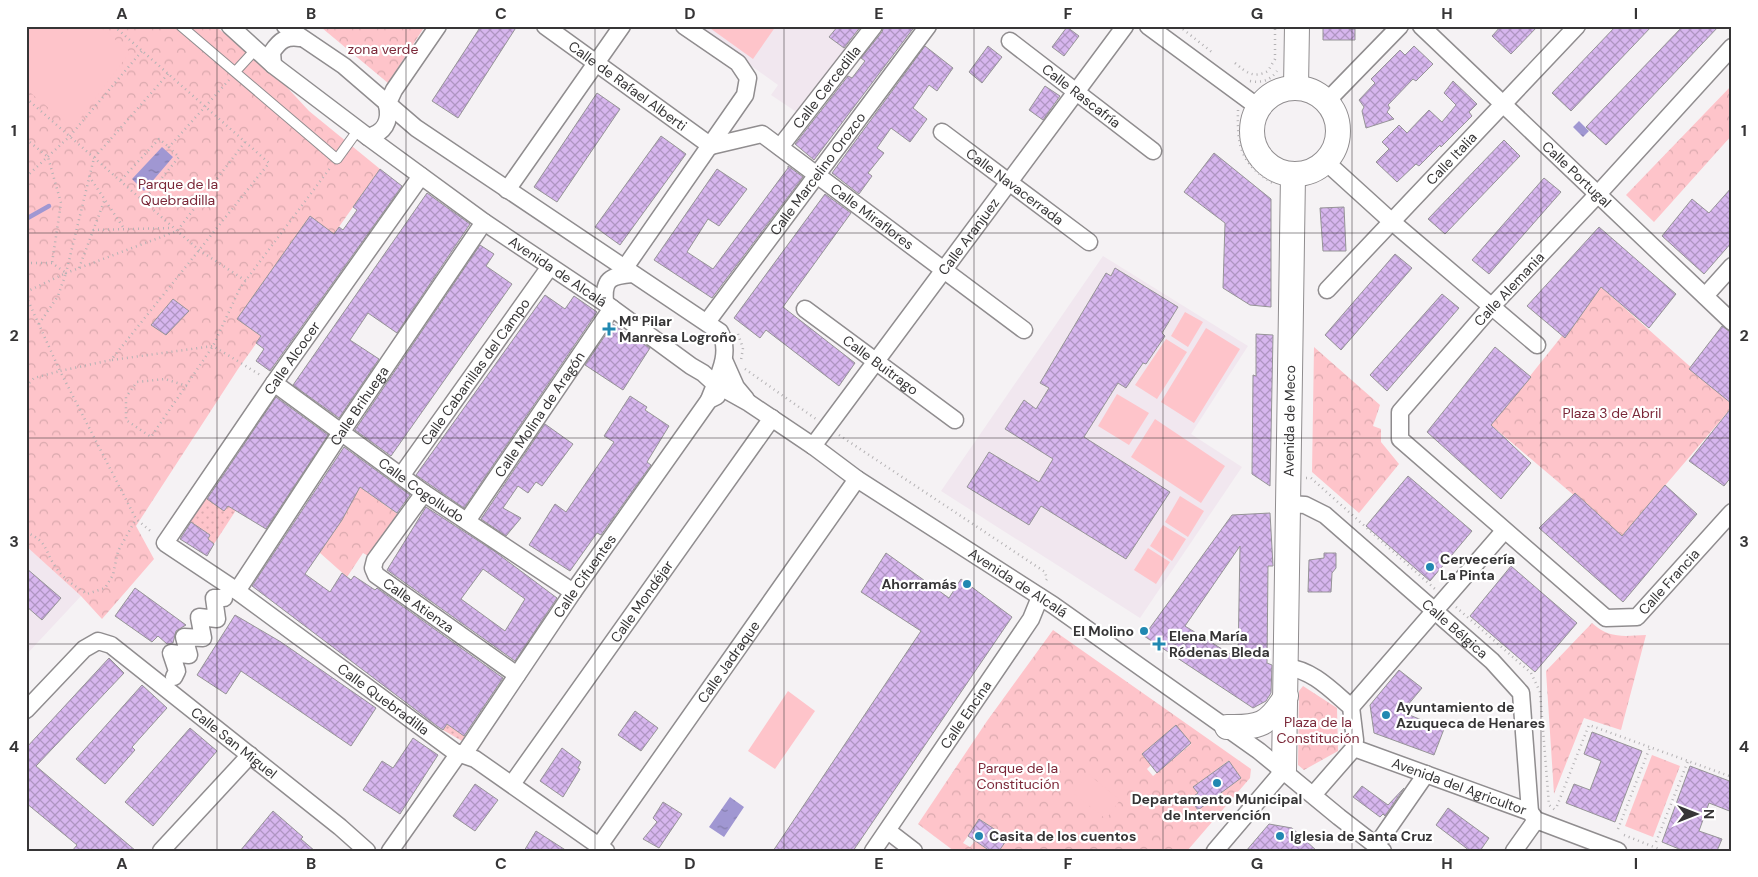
<svg xmlns="http://www.w3.org/2000/svg" width="1758" height="877" font-family="'DM Sans',sans-serif">
  <style>
    .built { fill: #f1e7ef }
    .grass { fill: url(#grass-dots) }
    .forest { fill: url(#forest-crowns); fill-rule: evenodd }
    .pitch { fill: #fec4ca }
    .water { fill: url(#water-ripples) }
    .lines { fill: none; stroke-linecap: round; stroke-linejoin: round }
    .stream { stroke: #a097d2; stroke-width: 4.5 }
    .building { fill: url(#building-cross-hatch); stroke: #969497; fill-rule: evenodd }
    .lane-casing { stroke: #908d8f; stroke-width: 11 }
    .street-casing { stroke: #908d8f; stroke-width: 19 }
    .secondary-casing { stroke: #908d8f; stroke-width: 26 }
    .path { stroke: #b4b2b4; stroke-width: 2.5; stroke-dasharray: 1 4; stroke-linecap: butt }
    .lane { stroke: #fff; stroke-width: 9 }
    .street { stroke: #fff; stroke-width: 16 }
    .secondary { stroke: #fff; stroke-width: 24 }
    .grid { fill: none; stroke: #363536; stroke-width: 1; stroke-opacity: 0.55 }
    .poi-dot { fill: #2188b1; stroke: #fff; stroke-width: 2 }
    .labels { text-anchor: middle; stroke-width: 4.5; stroke-linejoin: round; paint-order: stroke }
    .park-label { font-size: 14px; fill: #7b2839; stroke: #fff }
    .street-label { font-size: 14px; fill: #363536; stroke: #fff }
    .poi-label { font-size: 14px; font-weight: bold; fill: #363536; stroke: #fff; text-anchor: start }
    .neatline { fill: none; stroke: #363536; stroke-width: 2 }
    .grid-label { font-size: 16px; text-anchor: middle; font-weight: bold; fill: #363536 }
  </style>
  <defs>
    <pattern id="grass-dots" width="8" height="8" patternUnits="userSpaceOnUse" patternTransform="scale(1.25)"><rect width="8" height="8" fill="#fec4ca"/><path d="M2 2h.1M6 6h.1" fill="none" stroke="#daa9ae" stroke-width="1.8" stroke-linecap="round"/></pattern>
    <pattern id="forest-crowns" width="20" height="18" patternUnits="userSpaceOnUse" patternTransform="scale(1.25)"><rect width="20" height="18" fill="#fec4ca"/><path d="M2 6a3 3 0 1 1 6 0M12 15a3 3 0 1 1 6 0" fill="none" stroke="#daa9ae"/></pattern>
    <pattern id="water-ripples" width="26" height="14" patternUnits="userSpaceOnUse" patternTransform="scale(1.25)"><rect width="26" height="14" fill="#a097d2"/><path d="M2 4q2-2 4 0t4 0M15 11q2-2 4 0t4 0" fill="none" stroke="#837cab"/></pattern>
    <pattern id="building-cross-hatch" width="8" height="8" patternUnits="userSpaceOnUse" patternTransform="scale(1.25)"><rect width="8" height="8" fill="#d7b6ee"/><path d="M0 0l8 8M0 8l8-8" fill="none" stroke="#af95c2"/></pattern>
  </defs>
  <rect width="100%" height="100%" fill="#f5f2f4"/>
  <path class="built" d="M696 26H871L801 115 771 95 778 85Z
    M1103 256 1248 346 1191 434 1242 467 1140 618 941 491Z
    M26 546 81 596 26 655Z"/>
  <path class="grass" d="M262 457 257 478 214 544 208 539 210 535 189 521 205 497 224 510Z
    M447 724 465 736 462 741 443 730Z"/>
  <path class="forest" d="M26 26H215L271 70 309 111 380 169 238 369 136 526 154 559 102 619 81 596 26 546Z
    M323 26H425L388 83 322 28Z
    M1732 85V135L1654 222 1626 195Z
    M1601 287 1732 404V407L1622 536 1491 425Z
    M1314 347 1380 405 1373 426 1381 429V442L1399 464 1359 513 1312 472Z
    M360 487 402 517 372 558 363 553 347 577 319 552Z
    M1592 623C1609 639 1624 636 1646 635L1621 730 1584 718 1554 794 1546 671Z
    M1053 630 1251 769 1250 778 1187 851H999L1007 838 980 819 963 843 970 847 975 841 990 851H954L918 824 987 721ZM1176 725 1191 744 1153 776 1147 769 1151 765 1142 754ZM1228 761 1241 778 1198 810 1190 799 1198 793 1194 787Z
    M1303 686 1337 708 1338 751 1304 770 1298 765 1299 691Z
    M1652 755 1680 766 1653 837 1625 826Z"/>
  <path class="pitch" d="M26 26H99L130 52 73 128 26 89Z
    M707 26H776L753 59Z
    M1185 312 1203 322 1188 347 1171 336Z
    M1206 328 1240 349 1194 423 1161 402Z
    M1166 339 1187 352 1157 399 1135 385Z
    M1117 394 1149 413 1129 445 1098 426Z
    M1155 419 1225 466 1201 503 1131 457Z
    M1180 496 1204 511 1188 537 1165 522Z
    M1163 525 1186 539 1172 561 1150 546Z
    M1148 548 1170 562 1156 584 1134 570Z
    M788 691 815 711 775 769 748 751Z
    M1088 774 1120 800 1106 819 1073 793Z"/>
  <path class="water" d="M1579 121 1589 131 1583 137 1573 127Z
    M162 147 173 157 144 191 132 179Z
    M730 797 744 807 724 837 709 827Z"/>
  <g class="lines">
    <path class="stream" d="M26 219 49 206"/>
  </g>
  <path class="building" d="M481 26H517L458 118 432 101Z
    M838 26H861L844 48 829 37Z
    M884 26H915L814 160 795 144 848 76 852 78 865 61 861 58 882 32Z
    M1323 26H1349V29H1355V40H1323Z
    M1501 26H1538L1511 54 1492 36Z
    M1616 26H1652L1571 111 1552 93Z
    M1683 26H1719L1606 145 1586 127Z
    M1067 27 1079 36 1064 56 1052 47Z
    M925 46 953 68 937 91 929 85 913 108 927 119 910 142 891 128 877 148 884 153 868 173 872 176 859 194 832 173Z
    M988 46 1002 57 982 83 969 72Z
    M1414 46 1433 64 1416 81 1413 79 1388 105 1390 108 1387 112 1394 119 1366 128 1362 111 1364 107 1359 100 1375 83 1371 79 1400 50 1405 55Z
    M1453 81 1477 104 1469 112 1472 116 1441 147 1440 145 1419 166 1416 164 1397 182 1376 162 1389 149 1382 142 1399 125 1407 133 1429 110 1442 122 1456 105 1444 93Z
    M1045 86 1060 96 1043 120 1029 110Z
    M597 93 620 109 557 202 534 187Z
    M661 136 686 154 620 245 595 227Z
    M1504 140 1520 156 1445 234 1428 219Z
    M1214 153 1271 199V307L1250 305 1223 288 1225 223 1184 192Z
    M788 166 803 177 712 298 654 260 717 169 747 189 719 226 708 219 687 252 713 269 788 168Z
    M380 169 402 186 270 371 256 361 264 349 256 343 261 336 237 319 310 216 334 234 339 227 343 230 357 210 353 207Z
    M1544 178 1561 192 1489 274 1472 260Z
    M1732 187V242L1704 274 1662 236 1692 199 1709 213Z
    M427 193 470 224 397 333 368 313 350 340 379 359 339 418 293 385Z
    M825 194 851 213 783 307 855 363 839 386 766 330 760 338 734 318Z
    M1344 207 1346 251H1323L1320 208Z
    M1599 227 1676 294 1649 328 1601 287 1565 338 1527 306Z
    M480 245 494 254 486 266 512 284 391 456 355 430Z
    M1395 254 1412 268 1341 350 1325 335Z
    M1115 268 1178 307 1162 333 1165 336 1146 364 1143 363 1126 388 1118 383 1084 437 1170 492 1126 559 1041 506 1029 525 967 487 989 452 1039 482 1053 459 1005 429 1024 400 1036 409 1049 388 1040 383 1106 273 1111 276Z
    M1442 294 1459 308 1387 391 1370 375Z
    M545 295 565 309 574 296 597 312 464 508 416 475Z
    M173 299 189 311 166 335 151 325Z
    M613 324 650 348 623 390 585 365Z
    M1722 326 1732 333V404L1689 369Z
    M1256 334 1273 335 1270 486 1252 474 1253 375 1256 376Z
    M1495 347 1531 377 1491 425 1531 463 1501 499 1427 432Z
    M630 396 647 407 645 410 669 426 647 462 651 465 601 535 597 533 570 571 529 545 555 504 566 512 614 442 604 436Z
    M276 397 328 435 266 529 228 506 224 511 207 499Z
    M1732 407V476L1724 486 1689 461Z
    M545 424 573 444 542 486 536 482 528 493 518 486 503 508 521 518 506 536 481 519Z
    M344 447 410 495 397 513 360 487 342 520 305 574 330 592 342 573 351 580 354 576 375 590 377 588 503 678 464 736 447 724 443 730 437 726 252 586Z
    M1408 476 1472 531 1430 581 1366 526Z
    M1665 485 1697 514 1623 602 1539 528 1575 493 1622 536Z
    M426 507 494 551 557 598 515 661 387 570ZM483 569 525 599 505 631 461 599Z
    M1270 513 1273 566H1268L1267 663 1272 665 1271 693 1266 701 1253 708 1144 636 1232 515ZM1240 546 1238 659 1185 626Z
    M191 522 210 535 208 539 214 544 207 556 180 539Z
    M886 553 949 598 961 579 1012 617 853 851H773L921 631 861 592Z
    M1324 553H1336V568L1332 573 1331 592H1308L1309 560 1324 558Z
    M1511 566 1577 623 1535 672 1470 616Z
    M26 568 61 598 42 620 26 606Z
    M135 588 186 625 176 631 173 643 167 644 158 636 152 642 115 616Z
    M235 615 281 642 376 708 351 746 241 671 226 694 197 675Z
    M109 658 124 673 36 766 136 851H72L77 845 26 803V748Z
    M1399 670 1422 688 1402 712 1444 729 1434 755 1374 733 1370 705Z
    M142 685 167 708 132 747 135 750 105 784 76 759Z
    M635 711 658 728 641 751 618 735Z
    M1176 725 1191 743 1157 773 1142 754Z
    M190 728 217 751 153 826 125 802Z
    M1592 732 1642 751 1615 822 1566 803 1574 784 1590 790 1601 761 1584 754Z
    M413 738 438 755 400 814 363 790 382 761 393 768Z
    M562 748 581 762 578 768 580 769 563 797 540 781Z
    M1229 761 1241 778 1198 810 1190 799 1198 793 1193 787Z
    M1690 766 1732 782V812L1709 803 1699 831 1722 839 1717 851H1684L1662 842Z
    M475 784 498 800 475 831 453 816Z
    M1362 786 1388 805 1404 788 1385 816 1383 814 1380 817 1353 797Z
    M663 802 682 814 659 848 643 839 657 822 653 818Z
    M1448 808 1489 838 1480 851H1470L1436 825Z
    M273 811 303 837 301 839 315 851H240Z
    M979 819 1008 838 999 851H990L968 836Z
    M1269 824 1292 828 1317 851H1246Z
    M536 831 567 851H524Z"/>
  <g class="lines">
    <g class="lane-casing">
      <path id="lane" d="M181 26 337 159 358 130
        M235 72 256 49"/>
    </g>
    <g class="street-casing">
      <g id="street">
        <path id="s1" d="M230 26 273 65 368 137 484 222 605 303 691 366 703 373 715 384 749 403 813 446 857 479 1053 605 1259 751 1339 817 1383 851"/>
        <path d="M285 26 344 66 416 128 720 332C732 354 717 378 709 400"/>
        <path id="s2" d="M545 26 711 146"/>
        <path d="M1148 26 1258 107"/>
        <path id="s3" d="M1421 26 1732 322"/>
        <path id="s4" d="M1010 41 1153 151"/>
        <path id="s5" d="M1732 47 1598 194 1492 306 1400 412V439L1606 618 1637 617 1732 512"/>
        <path d="M273 65 272 52C280 40 286 36 300 38"/>
        <path d="M1327 101 1400 26"/>
        <path d="M387 105 394 90 438 26"/>
        <path id="s6" d="M942 132 1089 242"/>
        <path d="M368 137C384 133 391 122 387 105"/>
        <path id="s7" d="M711 146 762 134 1024 330"/>
        <path id="s8" d="M780 147 874 26"/>
        <path d="M1326 162 1391 221 1537 345"/>
        <path id="s9" d="M421 176 274 383 165 543 237 591 455 752 475 759 606 851"/>
        <path d="M507 190 622 26"/>
        <path d="M624 269 745 95 748 78 738 63 684 26"/>
        <path id="s10" d="M1327 290 1577 26"/>
        <path d="M1705 296 1732 266"/>
        <path d="M605 303C603 279 610 276 632 274"/>
        <path id="s11" d="M805 309 955 420"/>
        <path id="s12" d="M707 322 928 26"/>
        <path d="M724 360 736 387 746 399"/>
        <path id="s13" d="M274 383 424 493 573 592"/>
        <path id="s14" d="M813 446 1125 26"/>
        <path id="s15" d="M401 476 549 268"/>
        <path id="s16" d="M424 493 375 560 373 568 376 575 517 675"/>
        <path id="s17" d="M1289 504 1305 505 1325 515 1492 661 1521 693 1530 812"/>
        <path id="s18" d="M467 521 612 308"/>
        <path id="s19" d="M237 591 342 431 484 222"/>
        <path d="M1286 667C1313 670 1331 690 1351 707L1355 740 1354 748 1313 795"/>
        <path d="M174 677 177 671 171 653 189 655 184 637 203 638 199 617 217 619 214 598H224"/>
        <path d="M1351 707 1504 531"/>
        <path id="s20" d="M26 710 84 649 98 641 111 645 340 827 367 851"/>
        <path id="s21" d="M1354 748 1530 812 1536 820 1618 851"/>
        <path id="s22" d="M464 754 573 592 709 400 717 396"/>
        <path id="s23" d="M512 784 772 418"/>
        <path d="M888 831 914 851"/>
        <path id="s24" d="M599 846 857 479"/>
        <path d="M1376 846 1426 774"/>
        <path d="M161 851 250 755"/>
        <path d="M390 851 459 753"/>
        <path id="s25" d="M873 851 1031 619 1040 597"/>
        <path d="M1215 851 1284 770"/>
        <path d="M1514 851 1536 820"/>
      </g>
    </g>
    <g class="secondary-casing">
      <g id="secondary">
        <path d="M1296 87 1297 26"/>
        <circle cx="1295" cy="131" r="43"/>
        <path d="M1227 727C1259 728 1269 725 1286 696"/>
        <path id="s26" d="M1284 770 1293 175"/>
      </g>
    </g>
    <path class="path" d="M114 26 269 163 111 360 60 371 136 519 153 533
      M1179 26 1213 53
      M1235 63C1246 72 1253 79 1268 71L1275 59V26
      M168 74 94 158 66 273 177 231 245 142
      M1250 81C1261 83 1270 81 1277 71
      M26 98 199 250 246 281
      M1238 110C1237 148 1241 164 1274 184
      M26 139 48 157 61 203 52 263
      M89 176 125 230
      M26 177 70 136 142 51
      M121 180 159 139 169 147
      M143 201 179 157 169 147 229 80
      M93 230 172 228
      M26 263H52L66 273
      M79 268 105 199
      M26 292 66 273
      M26 296 60 371 34 378 26 386
      M39 324 58 296 66 273
      M738 334 743 348 741 360
      M112 360 213 346 262 376
      M745 369 816 419
      M187 386 165 379 137 382 126 397V420L151 437 213 346 240 288 330 168
      M839 435 1045 572 1047 579 1044 583
      M1306 478H1311L1435 589
      M26 532C49 543 43 548 55 566 63 579 75 586 87 594L105 588 113 575 118 551 136 519
      M1456 607 1531 673 1540 692 1549 805 1555 810
      M1278 801 1291 797
      M1557 806 1589 725 1732 777
      M1618 829 1650 747
      M1624 835 1664 851
      M1656 842 1688 761"/>
    <use href="#lane" class="lane"/>
    <use href="#street" class="street"/>
    <use href="#secondary" class="secondary"/>
  </g>
  <path class="grid" d="M217 26V851M406 26V851M595 26V851M784 26V851M974 26V851M1163 26V851M1352 26V851M1541 26V851M26 233H1732M26 438H1732M26 644H1732"/>
  <g class="poi-dot">
    <path d="M606.5 321.5h5v5h5v5h-5v5h-5v-5h-5v-5h5z"/>
    <circle cx="1430" cy="567" r="5"/>
    <circle cx="967" cy="584" r="5"/>
    <circle cx="1144" cy="631" r="5"/>
    <path d="M1156.5 636.5h5v5h5v5h-5v5h-5v-5h-5v-5h5z"/>
    <circle cx="1386" cy="715" r="5"/>
    <circle cx="1217" cy="783" r="5"/>
    <circle cx="979" cy="836" r="5"/>
    <circle cx="1280" cy="836" r="5"/>
  </g>
  <g class="labels">
    <g class="park-label">
      <text x="383" y="54">zona verde</text>
      <text x="178" y="189">Parque de la<tspan x="178" dy="16">Quebradilla</tspan></text>
      <text x="1612" y="418">Plaza 3 de Abril</text>
      <text x="1318" y="727">Plaza de la<tspan x="1318" dy="16">Constitución</tspan></text>
      <text x="1018" y="773">Parque de la<tspan x="1018" dy="16">Constitución</tspan></text>
    </g>
    <g class="street-label">
      <text dy="5" stroke="none"><textPath href="#s2" startOffset="102">Calle de Rafael Alberti</textPath></text>
      <text dy="5" stroke="none"><textPath href="#s8" startOffset="76">Calle Cercedilla</textPath></text>
      <text dy="5" stroke="none"><textPath href="#s4" startOffset="90">Calle Rascafría</textPath></text>
      <text dy="5" stroke="none"><textPath href="#s10" startOffset="181">Calle Italia</textPath></text>
      <text dy="5" stroke="none"><textPath href="#s12" startOffset="185">Calle Marcelino Orozco</textPath></text>
      <text dy="5" stroke="none"><textPath href="#s3" startOffset="215">Calle Portugal</textPath></text>
      <text dy="5" stroke="none"><textPath href="#s6" startOffset="91">Calle Navacerrada</textPath></text>
      <text dy="5" stroke="none"><textPath href="#s7" startOffset="190">Calle Miraflores</textPath></text>
      <text dy="5" stroke="none"><textPath href="#s14" startOffset="261">Calle Aranjuez</textPath></text>
      <text dy="5" stroke="none"><textPath href="#s1" startOffset="410">Avenida de Alcalá</textPath></text>
      <text transform="translate(1509 289) rotate(-47)" y="5">Calle Alemania</text>
      <text transform="translate(292 358) rotate(-55)" y="5">Calle Alcocer</text>
      <text dy="5" stroke="none"><textPath href="#s11" startOffset="94">Calle Buitrago</textPath></text>
      <text dy="5" stroke="none"><textPath href="#s15" startOffset="128">Calle Cabanillas del Campo</textPath></text>
      <text dy="5" stroke="none"><textPath href="#s19" startOffset="222">Calle Brihuega</textPath></text>
      <text dy="5" stroke="none"><textPath href="#s18" startOffset="129">Calle Molina de Aragón</textPath></text>
      <text dy="5" stroke="none"><textPath href="#s26" startOffset="349">Avenida de Meco</textPath></text>
      <text dy="5" stroke="none"><textPath href="#s13" startOffset="182">Calle Cogolludo</textPath></text>
      <text dy="5" stroke="none"><textPath href="#s22" startOffset="215">Calle Cifuentes</textPath></text>
      <text dy="5" stroke="none"><textPath href="#s5" startOffset="872">Calle Francia</textPath></text>
      <text dy="5" stroke="none"><textPath href="#s1" startOffset="966">Avenida de Alcalá</textPath></text>
      <text dy="5" stroke="none"><textPath href="#s23" startOffset="224">Calle Mondéjar</textPath></text>
      <text dy="5" stroke="none"><textPath href="#s16" startOffset="151">Calle Atienza</textPath></text>
      <text dy="5" stroke="none"><textPath href="#s17" startOffset="211">Calle Bélgica</textPath></text>
      <text dy="5" stroke="none"><textPath href="#s24" startOffset="225">Calle Jadraque</textPath></text>
      <text dy="5" stroke="none"><textPath href="#s9" startOffset="716">Calle Quebradilla</textPath></text>
      <text dy="5" stroke="none"><textPath href="#s25" startOffset="165">Calle Encina</textPath></text>
      <text dy="5" stroke="none"><textPath href="#s20" startOffset="271">Calle San Miguel</textPath></text>
      <text dy="5" stroke="none"><textPath href="#s21" startOffset="112">Avenida del Agricultor</textPath></text>
    </g>
    <g class="poi-label">
      <text x="619" y="326">Mª Pilar<tspan x="619" dy="16">Manresa Logroño</tspan></text>
      <text x="1440" y="564">Cervecería<tspan x="1440" dy="16">La Pinta</tspan></text>
      <text x="957" y="589" text-anchor="end">Ahorramás</text>
      <text x="1134" y="636" text-anchor="end">El Molino</text>
      <text x="1169" y="641">Elena María<tspan x="1169" dy="16">Ródenas Bleda</tspan></text>
      <text x="1396" y="712">Ayuntamiento de<tspan x="1396" dy="16">Azuqueca de Henares</tspan></text>
      <text x="1217" y="804" text-anchor="middle">Departamento Municipal<tspan x="1217" dy="16">de Intervención</tspan></text>
      <text x="989" y="841">Casita de los cuentos</text>
      <text x="1290" y="841">Iglesia de Santa Cruz</text>
    </g>
  </g>
  <rect width="1758" height="877" fill="none" stroke="#ffffff" stroke-width="55"/>
  <g transform="translate(1696 814) rotate(90)" stroke="#ffffff" stroke-width="4" paint-order="stroke">
  <path d="M0-4L9 19L0 12L-9 19Z" fill="#363536"/>
  <text y="-8" font-size="14" font-weight="bold" text-anchor="middle" fill="#363536">N</text>
  </g>
  <rect x="28" y="28" width="1702" height="822" class="neatline"/>
  <g class="grid-label">
    <text x="122" y="19">A</text>
    <text x="311" y="19">B</text>
    <text x="501" y="19">C</text>
    <text x="690" y="19">D</text>
    <text x="879" y="19">E</text>
    <text x="1068" y="19">F</text>
    <text x="1257" y="19">G</text>
    <text x="1447" y="19">H</text>
    <text x="1636" y="19">I</text>
    <text x="14" y="136">1</text>
    <text x="1744" y="136">1</text>
    <text x="14" y="341">2</text>
    <text x="1744" y="341">2</text>
    <text x="14" y="547">3</text>
    <text x="1744" y="547">3</text>
    <text x="14" y="752">4</text>
    <text x="1744" y="752">4</text>
    <text x="122" y="869">A</text>
    <text x="311" y="869">B</text>
    <text x="501" y="869">C</text>
    <text x="690" y="869">D</text>
    <text x="879" y="869">E</text>
    <text x="1068" y="869">F</text>
    <text x="1257" y="869">G</text>
    <text x="1447" y="869">H</text>
    <text x="1636" y="869">I</text>
  </g>
</svg>
